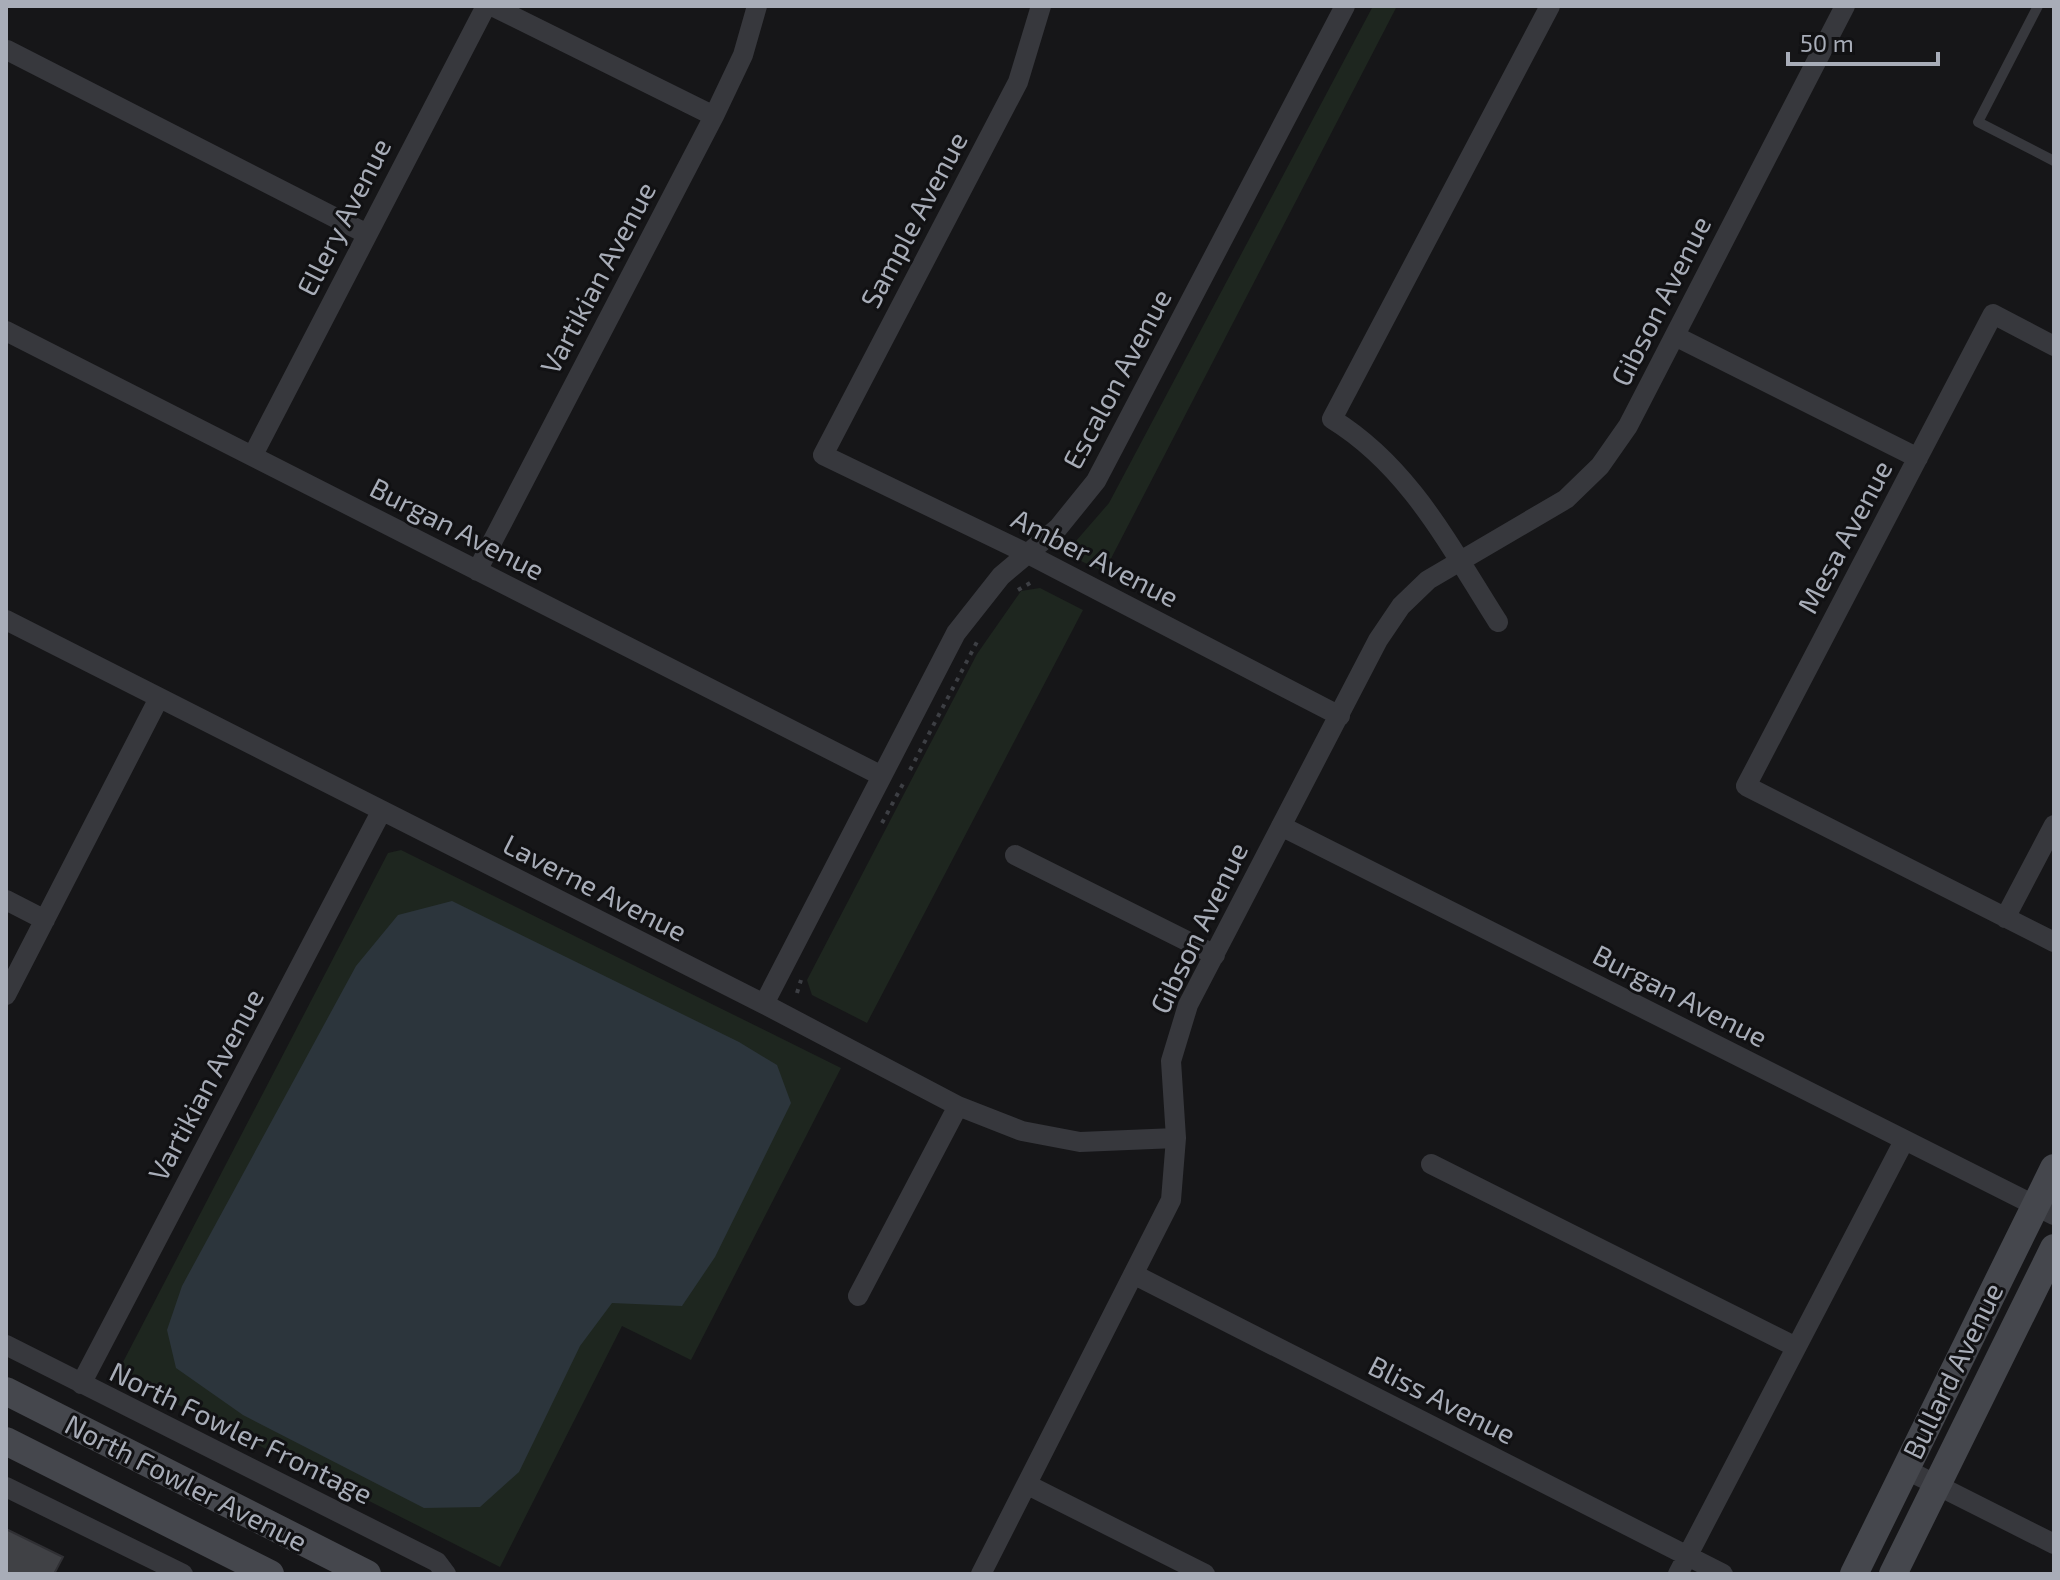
<svg xmlns="http://www.w3.org/2000/svg" width="2060" height="1580" font-family="'Exo 2',sans-serif">
  <style>
    .green { fill: #1e261f }
    .water { fill: #2c353c }
    .building { fill: #404145; stroke: #303034; stroke-width: 2 }
    .lines { fill: none; stroke-linecap: round; stroke-linejoin: round }
    .path { stroke: #3d3f44; stroke-width: 4; stroke-dasharray: 4 6; stroke-linecap: butt }
    .service { stroke: #37383d; stroke-width: 10 }
    .minor { stroke: #37383d; stroke-width: 20 }
    .secondary { stroke: #45474d; stroke-width: 28 }
    .labels { text-anchor: middle; stroke-width: 6; stroke-linejoin: round; paint-order: stroke }
    .street-label { font-size: 28px; fill: #a8adb8; stroke: #111113 }
  </style>
  <rect width="100%" height="100%" fill="#161618"/>
  <path class="green" d="M1373 6H1397L1104 572 1081 561 1076 541 1109 503Z
    M1040 588 1083 610 867 1023 812 995 807 980 977 654 1021 591Z
    M401 850 841 1068 691 1360 622 1326 500 1567 127 1379 122 1364 388 853Z"/>
  <path class="water" d="M452 901 739 1042 777 1065 791 1103 715 1257 682 1306 612 1303 580 1346 519 1472 480 1507 424 1508 243 1415 176 1368 167 1330 182 1286 356 966 398 915Z"/>
  <path class="building" d="M6 1529 63 1557 54 1574H6Z"/>
  <g class="lines">
    <path class="path" d="M1018 590 1035 580
      M910 770 978 640
      M882 823 904 782
      M797 993 801 980"/>
    <path class="service" d="M2038 6 1978 122 2054 161"/>
    <path class="minor" d="M492 6 714 116
      M1041 6 1018 82 823 455 1028 554 1340 716
      M7 50 367 234
      M6 331 882 776
      M1675 336 1918 458
      M2054 346 1993 314 1746 786 2054 942
      M253 455 486 6
      M477 571 714 116 743 55 757 6
      M6 620 764 1004 958 1106 1022 1131 1080 1142 1176 1138
      M1498 622C1450 547 1410 467 1332 419L1550 6
      M1281 826 2054 1215
      M1015 855 1215 955
      M6 900 45 920
      M2005 918 2054 825
      M6 995 159 698
      M764 1004 956 633 1001 576 1058 528 1096 481 1345 6
      M1431 1164 1796 1347
      M1135 1275 1723 1574
      M858 1296 958 1106
      M6 1345 437 1562 446 1574
      M81 1384 381 812
      M1905 1469 2054 1544
      M1028 1485 1205 1574
      M6 1487 183 1574
      M981 1574 1171 1200 1176 1138 1171 1061 1188 1005 1378 640 1401 606 1428 580 1566 499 1600 466 1628 426 1845 6
      M1678 1574 1904 1141"/>
    <path class="secondary" d="M6 1391 367 1574
      M6 1441 270 1574
      M1854 1574 2054 1168
      M1893 1574 2054 1248"/>
  </g>
  <g class="labels">
    <g class="street-label">
      <text transform="translate(344 217) rotate(-63)" y="10">Ellery Avenue</text>
      <text transform="translate(914 220) rotate(-62)" y="10">Sample Avenue</text>
      <text transform="translate(598 278) rotate(-62)" y="10">Vartikian Avenue</text>
      <text transform="translate(1661 301) rotate(-63)" y="10">Gibson Avenue</text>
      <text transform="translate(1117 379) rotate(-62)" y="10">Escalon Avenue</text>
      <text transform="translate(457 529) rotate(27)" y="10">Burgan Avenue</text>
      <text transform="translate(1845 537) rotate(-62)" y="10">Mesa Avenue</text>
      <text transform="translate(1095 558) rotate(27)" y="10">Amber Avenue</text>
      <text transform="translate(595 888) rotate(27)" y="10">Laverne Avenue</text>
      <text transform="translate(1199 928) rotate(-64)" y="10">Gibson Avenue</text>
      <text transform="translate(1680 996) rotate(27)" y="10">Burgan Avenue</text>
      <text transform="translate(206 1085) rotate(-62)" y="10">Vartikian Avenue</text>
      <text transform="translate(1953 1371) rotate(-64)" y="10">Bullard Avenue</text>
      <text transform="translate(1442 1400) rotate(27)" y="10">Bliss Avenue</text>
      <text transform="translate(241 1433) rotate(26)" y="10">North Fowler Frontage</text>
      <text transform="translate(186 1483) rotate(27)" y="10">North Fowler Avenue</text>
    </g>
  </g>
  <rect width="2060" height="1580" fill="none" stroke="#a8adb8" stroke-width="16"/>
  <path d="M1788 52v12h150v-12" fill="none" stroke="#a8adb8" stroke-width="4"/>
  <text x="1800" y="52" font-size="24" fill="#a8adb8" stroke="#111113" stroke-width="6" paint-order="stroke">50 m</text>
</svg>
